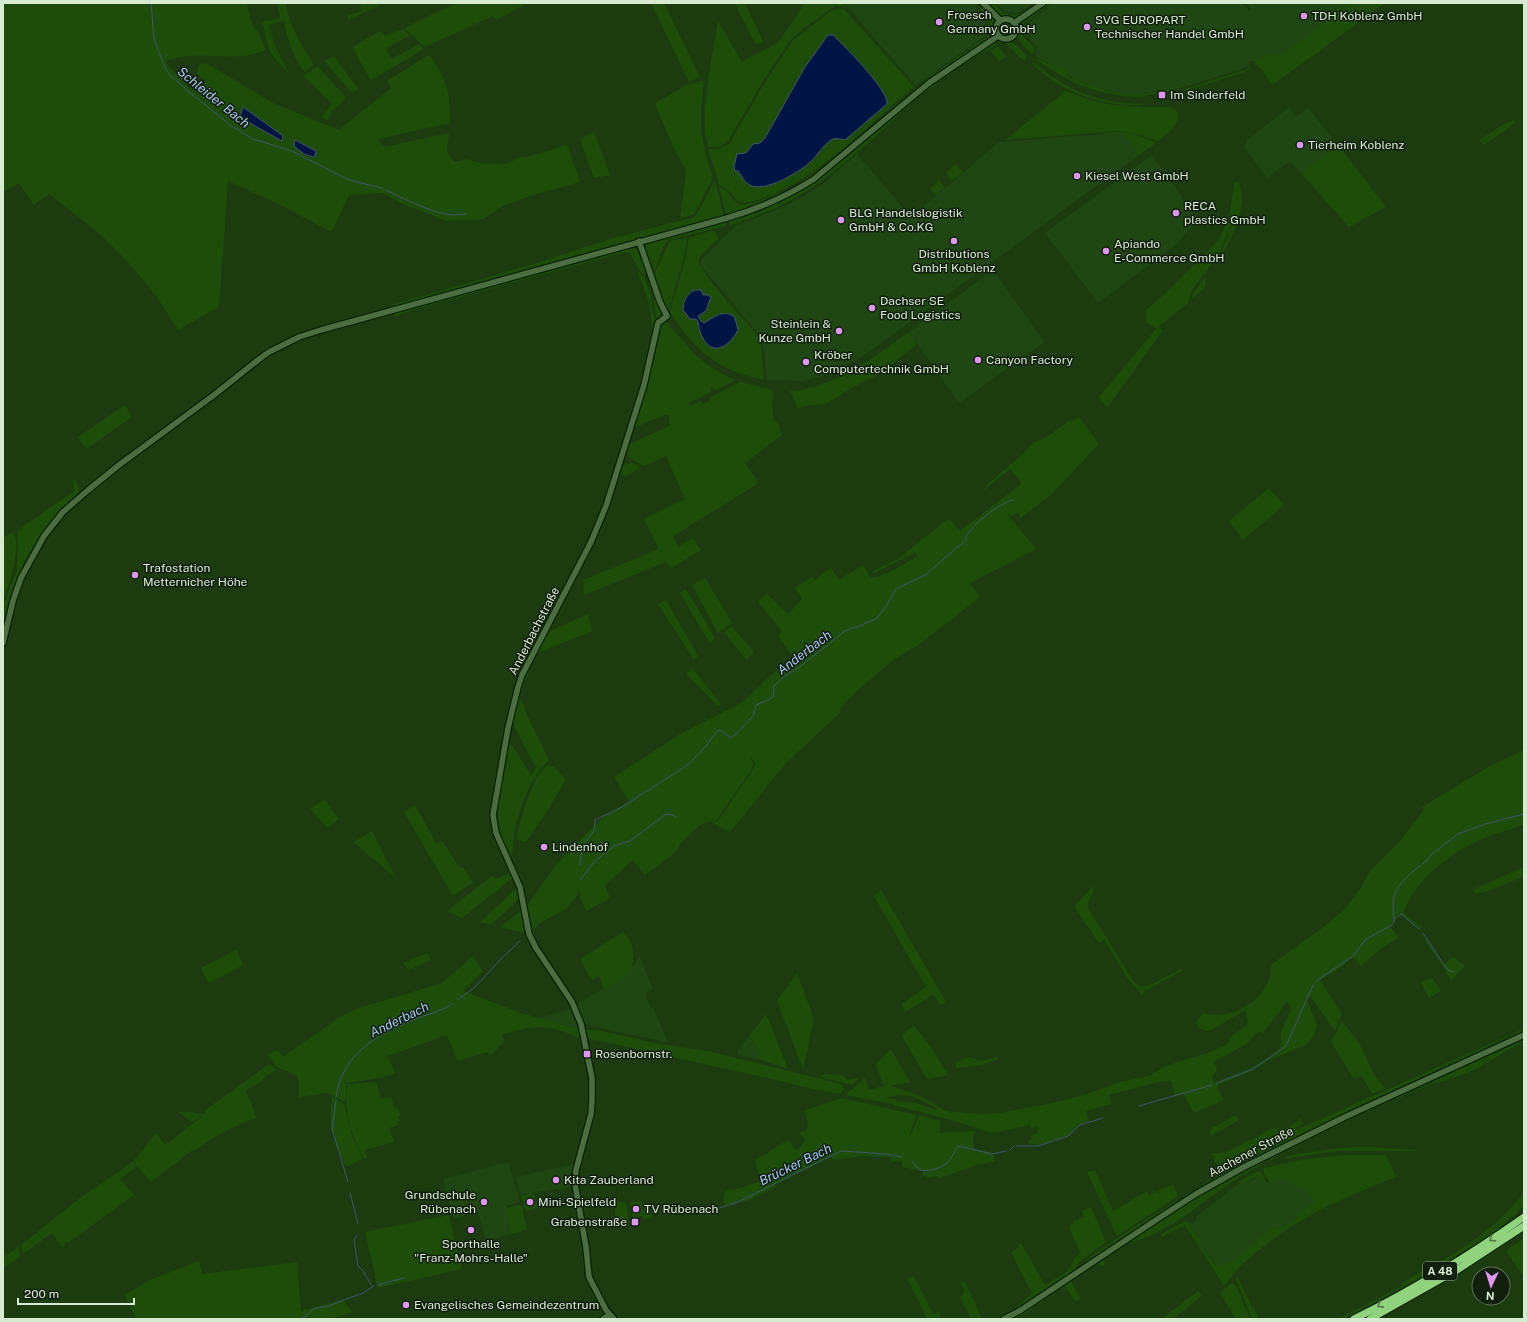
<svg xmlns="http://www.w3.org/2000/svg" width="1527" height="1322" font-family="'Public Sans',sans-serif">
  <style>
    .built { fill: #204613 }
    .green { fill: #1e4d0a; fill-rule: evenodd }
    .water { fill: #001543; stroke: #40556e }
    .lines { fill: none; stroke-linecap: round; stroke-linejoin: round }
    .stream { stroke: #40556e; stroke-width: 1 }
    .secondary-casing { stroke: #092102; stroke-width: 8 }
    .highway-casing { stroke: #092102; stroke-width: 9 }
    .secondary { stroke: #4b6d40; stroke-width: 5.5 }
    .highway { stroke: #91d27d; stroke-width: 7 }
    .oneway { stroke: #517845 }
    .poi-dot { fill: #de98f2; stroke: #111f0d; stroke-width: 1.5 }
    .labels { text-anchor: middle; stroke-width: 3; stroke-linejoin: round; paint-order: stroke }
    .shield { fill: #111f0d; stroke: #9cae96; stroke-width: 1 }
    .shield-label { font-size: 11px; font-weight: bold; fill: #d7ebd1 }
    .poi-label { font-size: 12px; fill: #d7ebd1; stroke: #111f0d; text-anchor: start }
    .street-label { font-size: 12px; fill: #d7ebd1; stroke: #111f0d }
    .water-label { font-size: 13px; font-style: italic; fill: #a7c6f4; stroke: #111f0d }
  </style>
  <rect width="100%" height="100%" fill="#1c3c10"/>
  <path class="built" d="M844 3H976L977 11 986 23 989 31 985 36 916 85 914 84Z
    M997 3H1033L1019 12 1012 13 1004 11Z
    M1054 3H1242L1249 11 1251 9 1246 3H1349L1282 55H1263L1254 61H1248L1247 66 1245 68 1183 87 1142 94H1124L1088 85 1067 75 1036 56 1037 47 1023 32 1022 27Z
    M1289 107 1296 117 1308 108 1338 145 1301 173 1290 161 1267 178 1245 148 1247 140Z
    M1102 134H1124L1139 155 863 356 827 375 802 381 767 380 763 342 760 336 703 268 701 264V260L736 226 790 204 823 184 857 154 911 217 999 142Z
    M1152 155 1198 219 1177 244 1098 303 1045 233Z
    M993 270 1044 342 959 403 909 332Z
    M639 955 653 989 645 993 651 1008H653L668 1042 613 1031 583 1023 576 1004 625 977 631 966H634Z
    M573 1008 579 1029 540 1018Z
    M750 1035 762 1060 738 1055V1050Z
    M508 1162 520 1201 517 1203 507 1206 511 1234 486 1241 478 1212 454 1219 443 1179Z
    M575 1164 573 1173H570L569 1180 572 1181 573 1187 520 1194 516 1177Z
    M1260 1176 1264 1184 1268 1182 1271 1185 1280 1178 1308 1192 1314 1200 1313 1203 1297 1213 1296 1220 1282 1227H1276L1266 1232 1231 1262 1217 1266 1207 1254 1199 1242V1240L1189 1225 1196 1220V1217L1242 1181 1253 1180 1257 1177Z"/>
  <path class="green" d="M3 3H247L252 25 259 33 266 50C258 52 250 56 242 56 216 58 189 51 165 62L187 86 197 92 206 81 197 74 198 65 206 63 273 103 339 130 391 88 387 81 429 55C447 78 451 94 450 123L378 139 384 147 449 133 447 152 454 162 467 159 479 163 507 164 522 156 523 158 555 149 567 144 580 182 533 195 503 206 483 219 447 221 401 203 383 193 349 195 333 229 329 231 285 207 228 181 219 307 178 330 157 297 127 261 100 234 49 194 34 205 19 183 3 192Z
    M277 3H286C289 27 302 45 314 65L305 72C292 57 288 40 284 21L269 25 274 44 288 71 287 72 273 56 269 49 262 22 280 18Z
    M364 3H378L379 5 349 20 347 16 361 11 360 5Z
    M456 3H527L497 20 493 16 425 47 404 28Z
    M651 3H664L700 77 689 82Z
    M735 3H745L763 42 755 44Z
    M805 3H842L849 11 843 6H835L803 29 790 41 765 78 728 141 719 147H708C698 116 713 54 718 21L742 62 769 48 780 40Z
    M986 3H994C1006 17 1011 18 1027 9 1031 7 1034 4 1039 3 1015 19 1008 27 986 3Z
    M1047 3H1051L1020 26 1021 33 1034 48V53H1031C1001 28 1025 18 1047 3Z
    M1349 3H1385L1274 84H1271C1266 76 1263 69 1255 64L1254 61 1263 55H1282Z
    M980 6H983L995 21 994 31 992 35 991 33V27L979 10Z
    M843 8 914 87C867 125 820 178 763 198 755 201 747 204 739 202L727 189 719 185 708 149H719L729 144 764 84 793 40 831 11Z
    M999 29a7 7 0 1 1 14 0a7 7 0 1 1-14 0Z
    M403 29 410 35 385 49 392 59 419 44 424 49 371 80 352 47 378 32H382L385 36Z
    M989 35 990 37 987 39 910 96 834 161 804 183 768 202 730 215 726 213 719 187 726 190 733 199 740 205 748 204 760 201 794 187 820 169 932 75Z
    M999 40C1014 42 1015 43 1026 55V59L1023 60 1005 43H998L997 41Z
    M995 42 996 45C966 62 937 81 911 104 875 135 841 171 800 195 779 208 754 217 730 225L728 220C754 212 778 204 801 190 824 176 843 158 864 141 905 105 946 68 995 42Z
    M998 46 1006 57 999 61 991 51Z
    M334 56 358 89 352 93 324 61Z
    M1036 57 1056 68 1062 67 1066 69 1067 76C1091 86 1118 97 1144 94 1155 93 1174 85 1183 87L1165 92 1143 96 1142 97C1108 96 1078 88 1049 68 1045 65 1038 62 1036 57Z
    M1033 62C1065 90 1100 104 1143 104V105C1103 107 1061 93 1032 63Z
    M1249 62 1250 68 1244 72 1185 91V89L1248 69Z
    M318 66 346 98 332 111 328 120 322 117 332 103 303 76Z
    M701 81H704C701 105 699 127 705 151 707 160 711 169 713 178L694 214 680 219 686 173 685 169 673 146 655 103 689 84Z
    M1065 90C1102 108 1128 107 1169 107 1192 114 1167 135 1158 141L1140 135 1117 131 1005 140 1061 95Z
    M1513 120 1515 121 1514 124 1484 145 1479 140 1502 125Z
    M594 132 610 175 594 178 580 139Z
    M1111 132C1124 132 1144 135 1156 143L1139 155 1124 134H1102Z
    M1338 145 1386 207 1349 227 1301 173Z
    M955 164 963 172 952 181 946 173Z
    M715 180 722 208 723 215 395 307 392 305 537 263 610 239 694 217 697 214Z
    M939 180 945 187 936 195 930 189Z
    M1238 182C1240 187 1242 192 1242 197 1242 215 1231 243 1220 256L1233 223H1232L1219 254 1192 290 1188 303 1158 327 1163 330 1107 408 1099 397 1157 328 1146 323 1145 311 1170 289 1218 241 1229 218 1234 186 1235 183Z
    M726 221V226L668 240 663 248 655 270 651 271C648 263 641 250 648 242Z
    M711 231 716 232 718 240C712 245 701 253 699 260 696 270 751 326 759 338L761 344 764 380C716 369 697 353 670 312L686 256 689 238Z
    M687 238 684 256 669 310 667 312 653 277 670 241Z
    M630 247 636 249 646 269 647 272 645 274 640 272 631 255 630 253 625 252 412 310 396 316 394 315V312Z
    M637 271 644 277 651 295 652 311 657 322 652 343C653 313 649 298 637 271Z
    M1206 276 1205 288 1191 300 1194 292Z
    M648 279 650 281 662 312 658 320 655 312 653 295Z
    M664 321C669 322 690 351 698 357 709 367 722 374 735 380L717 390H715L713 387 710 388 711 392 688 403 689 406 701 401 703 404 710 401 709 398 740 382 773 390 772 403 774 422 777 421 782 435 745 463 759 483 673 536 678 547 693 538 701 550 671 568 666 562 584 595 583 580 659 549 644 519 685 499 666 456 645 466 629 458 626 451 628 445 669 426V415H665L633 428 655 353 660 325Z
    M909 332 917 344 881 373 851 388 826 404 805 406 798 409 790 391C799 391 808 389 817 386 852 375 879 353 909 332Z
    M125 405 132 417 86 449 78 437Z
    M1079 417 1099 444 1052 494 1021 518 1018 513 1011 516 1008 513 1007 514 1036 549 970 583 980 597 920 644 893 660 848 699 840 709 841 712 787 762 730 832 713 823 718 821 754 768 755 762 750 756 753 763 751 770 716 821 706 822 700 825 680 844 676 852 645 875 633 860 605 885 610 898 586 911 580 897V889L577 896 566 909 540 923 530 933 528 923 527 906 555 866 602 818 629 801 614 777 682 733 743 702 771 675 776 671 780 674 796 661 778 636 782 631 758 602 766 593 788 614 802 599 795 588 811 577 815 580 831 568 839 580 863 565 871 578C888 575 903 564 918 556L915 552 895 563 874 573 873 571 898 559 945 521 950 519 960 531 1020 485 1021 482 1010 469 980 493 990 482 1023 454 1033 443 1048 436 1070 420 1073 421Z
    M630 463H634L640 468 624 477 620 469 624 465Z
    M73 480H76L79 487 78 493 64 507 42 533 24 562 9 602 3 624V606L17 570 18 530 74 491Z
    M1269 488 1284 505 1243 540 1229 521Z
    M13 532C22 546 9 585 3 600V538Z
    M705 578 732 623 718 633 692 585Z
    M686 589 715 638 710 643 680 593Z
    M666 600 698 656 694 660 658 604Z
    M588 614 592 631 537 653 524 683 519 699 522 701 528 717 549 760C529 779 519 809 514 836 513 843 513 851 511 858L498 832 494 814 508 739 531 775 536 768 512 722 523 679 547 631 549 632Z
    M732 626 754 652 746 660 724 632Z
    M692 668 721 704 718 706 686 674Z
    M1524 750V824C1515 828 1507 830 1498 833 1467 844 1439 860 1419 886 1413 894 1406 902 1404 913L1422 927 1421 929 1401 914 1400 911 1390 927 1399 938 1383 947 1361 966 1353 957 1340 968 1320 980 1342 1014 1335 1031 1310 996 1307 1000 1317 1026 1314 1035 1306 1045 1269 1060 1245 1074 1218 1085 1217 1089 1224 1100 1194 1113 1183 1093 1175 1096 1171 1081 1158 1082 1109 1095 1111 1104 1086 1111 1089 1121 1080 1124 1067 1136 1039 1145 1029 1144V1140H1032L1031 1135 1038 1134 1037 1127 1031 1128 1030 1125 992 1133 958 1122 894 1105 893 1104 845 1095 865 1078 869 1090 884 1086 876 1065 891 1049 910 1082 890 1086 916 1094 947 1111 981 1114 1000 1113 1052 1103 1084 1095 1120 1082 1149 1076 1166 1066 1210 1052 1224 1046 1230 1041 1229 1038 1247 1025 1248 1021 1245 1010 1212 1030 1206 1031 1199 1028 1196 1022 1203 1013C1228 1020 1258 1006 1268 982 1271 976 1269 971 1272 964L1321 929 1343 911 1361 888 1370 871 1400 841 1424 810 1422 807 1490 766ZM1287 1002 1291 1006V1010C1287 1017 1283 1025 1281 1033 1279 1038 1283 1043 1280 1048 1270 1061 1229 1079 1214 1083L1212 1076 1217 1070 1214 1062 1246 1044 1259 1031 1263 1033ZM899 1095 913 1096 937 1108V1110L916 1103 896 1101 895 1099 887 1098Z
    M547 765 554 767 566 779 546 813 526 842 516 839C521 818 531 778 547 765Z
    M324 799 339 819 328 828 310 809Z
    M415 805 436 843 442 841 460 868 463 867 473 882 453 896 404 812Z
    M372 831 395 877 353 842Z
    M1524 867V877C1511 881 1487 893 1476 894L1472 890Z
    M513 871 515 876 462 918 447 911 492 876 497 879Z
    M1093 886C1096 895 1086 899 1088 908L1129 974 1135 983 1144 987 1150 985 1181 969 1182 971 1145 991 1142 996 1140 992 1128 979 1104 940 1099 943 1074 907Z
    M518 887 521 897 491 925 480 922Z
    M881 890 946 1002 940 1005 934 994 905 1012 902 1004 926 987 874 896Z
    M523 909 526 932 524 933 500 927Z
    M623 932C636 942 637 968 624 978 618 982 610 985 604 989L599 976 592 980 580 959Z
    M1422 933 1444 965 1453 957 1465 966 1451 981 1443 966 1429 947Z
    M236 950 243 965 209 983 201 968Z
    M427 953 431 960 408 970 403 963Z
    M473 956 483 971 463 991 521 1013 579 1029 582 1038C576 1038 568 1032 561 1031 554 1029 546 1027 539 1027 527 1026 514 1032 502 1034L504 1042 490 1056 487 1052 457 1061 447 1035 388 1056 395 1073 380 1078 347 1083 345 1102 328 1093 298 1097C302 1068 294 1077 275 1066L274 1061 269 1058 267 1054 278 1050 283 1057 336 1020V1019L356 1009 442 983Z
    M797 973 814 1019 803 1069 777 1001Z
    M1432 978 1441 991 1429 998 1421 982Z
    M766 1014 788 1069 762 1060 750 1035Z
    M1342 1021 1359 1043 1374 1074 1385 1089 1372 1094 1362 1076 1354 1079 1331 1042Z
    M914 1026 915 1027C923 1037 937 1054 941 1064 943 1069 947 1070 948 1075L927 1079 902 1036 909 1029Z
    M1524 1029V1032C1426 1077 1326 1119 1231 1170 1179 1199 1131 1235 1081 1267L1090 1257 1131 1229 1227 1170 1225 1169 1220 1171 1211 1153C1226 1155 1236 1147 1249 1140L1250 1141 1269 1130 1275 1128 1285 1129 1298 1121 1299 1117 1303 1124 1295 1128 1296 1130Z
    M586 1030H597L660 1044 708 1051 837 1083 842 1085 844 1089 840 1094 804 1087 777 1080 586 1038 585 1032Z
    M1524 1037V1041L1472 1071 1444 1081 1430 1084 1327 1130 1274 1157 1272 1160 1274 1161 1269 1159 1268 1158 1355 1115Z
    M969 1057 982 1061 997 1057 998 1059 982 1065 956 1068V1062Z
    M269 1064 277 1070 267 1075 259 1083 245 1091 250 1099 256 1118C234 1126 215 1136 195 1150L194 1149 151 1182 137 1166 120 1179 134 1195 68 1243 65 1241 64 1246 62 1247 52 1233 23 1254 21 1245 80 1198 131 1163 139 1155 156 1133 165 1145 206 1113 204 1111Z
    M826 1074 843 1075 847 1080 857 1078 858 1080 852 1085 820 1077 821 1075Z
    M376 1082 381 1099 391 1097 394 1107 398 1109 401 1116 398 1117 400 1121 397 1122 398 1125 389 1128 394 1142 365 1150 367 1158 364 1159C352 1137 342 1109 348 1084Z
    M332 1096 344 1104 351 1134 363 1159 346 1167C333 1141 328 1125 332 1096Z
    M841 1098 917 1115 909 1135H911L919 1115 940 1121V1133L975 1131 973 1134 974 1149 993 1153 995 1161 980 1164 937 1179V1176L926 1178 925 1176H923V1171L902 1167V1161L891 1162 890 1157 863 1156 833 1160 831 1156 775 1184 776 1187 749 1200 725 1206 723 1202 726 1190 736 1189 761 1181 755 1160 769 1153 768 1152 788 1140 796 1150 800 1148 805 1140 799 1133 807 1130 808 1122 804 1111Z
    M178 1112H189L204 1114 192 1122Z
    M1236 1115 1239 1120 1211 1136 1209 1131 1213 1129 1211 1126H1216Z
    M1367 1147 1415 1150V1151H1338L1282 1159 1297 1154 1341 1148Z
    M1346 1155H1386L1396 1177C1350 1195 1302 1215 1263 1247 1254 1254 1245 1261 1237 1270 1232 1276 1230 1280 1224 1286L1185 1225 1162 1237 1161 1234 1185 1221 1191 1223 1189 1225 1200 1240 1199 1243 1214 1264 1217 1266 1231 1262 1258 1239 1260 1235 1280 1226 1282 1227 1295 1220 1297 1213 1313 1203 1314 1200 1308 1192 1280 1178 1271 1185 1264 1173V1168L1305 1159Z
    M1260 1161 1262 1162 1261 1165C1228 1181 1204 1204 1174 1223 1159 1233 1140 1240 1123 1245L1185 1204Z
    M1095 1170 1113 1211 1147 1191 1149 1195 1173 1184 1178 1196 1117 1236 1087 1172Z
    M1258 1171 1262 1174 1266 1183 1264 1184 1259 1176 1245 1182 1242 1181 1238 1184V1182Z
    M533 1192 538 1208 526 1211 521 1196Z
    M1524 1193V1204L1522 1207C1504 1228 1479 1242 1456 1256 1419 1279 1382 1299 1344 1319H1338L1400 1287C1407 1276 1428 1270 1439 1263 1473 1242 1499 1224 1524 1193Z
    M640 1201 641 1204 649 1203 652 1218 643 1219 642 1216 633 1218 630 1202Z
    M616 1202H626L629 1222 613 1227Z
    M517 1205 522 1206 527 1230 511 1234 507 1208Z
    M1091 1207 1106 1242 1078 1263 1074 1271 1005 1315 1019 1305 1032 1293 1011 1252 1019 1247 1018 1245 1021 1243 1045 1285 1067 1272 1076 1256 1081 1254 1069 1227 1074 1223 1073 1221 1084 1217 1082 1211Z
    M449 1215 462 1269 378 1288 365 1232Z
    M1524 1238V1277L1506 1251Z
    M19 1246 20 1257 3 1268V1258Z
    M1110 1255 1103 1261 1105 1264 1101 1266 1099 1263 1071 1281 1081 1299 1075 1301 1065 1286 1044 1299V1301C1033 1305 1024 1319 1010 1319Z
    M199 1261 202 1274 297 1262 301 1311 343 1299 352 1312 330 1319H136L125 1295 150 1280Z
    M914 1276 933 1314 940 1312 941 1319H927L907 1278Z
    M1237 1276 1252 1307 1254 1308 1259 1319H1252L1236 1279Z
    M960 1282 966 1283 982 1319H971L960 1297 964 1294V1289Z
    M1230 1284H1233L1236 1286 1250 1319H1236L1220 1293Z
    M1198 1291 1202 1296 1173 1319H1161Z"/>
  <path class="water" d="M828 35H833C844 46 889 90 887 104L845 140C841 139 838 138 833 139 824 143 817 157 809 163 798 173 764 193 750 185 744 182 742 176 738 171H735L734 167 737 154 746 153 753 144 760 143 765 138 805 67Z
    M243 107 283 136 282 141 255 126 240 116Z
    M295 140 316 151 315 156 313 157 304 154 294 146Z
    M695 290H701L703 295H708L711 297 706 311 698 316 701 321 704 323C714 317 725 308 735 318L738 330C729 348 710 358 701 334 698 328 700 324 696 319H690L683 310C683 302 687 293 695 290Z"/>
  <g class="lines">
    <path class="stream" d="M151 3 154 39 166 70 171 76 188 91 230 125 253 139 292 151 349 180 382 188
      M386 190C402 198 436 215 454 215 458 215 462 214 466 214
      M1423 864 1432 854 1458 834 1485 824 1524 814
      M580 865 582 846 594 831 595 820 622 807 683 768 691 762 706 746 717 731 721 730 730 738 736 734 753 716 756 705 766 701 773 697 774 690 773 687 786 675 797 669 845 631 872 621 877 618 885 608 896 589 925 575 965 541C965 529 1001 502 1013 500
      M580 880 595 861 614 846 630 841 666 814 673 815 676 817
      M1395 919 1401 914 1419 929
      M1423 933 1444 965 1448 970 1454 972
      M1316 981 1353 956 1366 939 1392 925 1394 922C1394 917 1393 911 1393 906 1392 888 1407 876 1420 866
      M457 1000 474 988 501 959 520 941
      M1216 1083 1253 1069 1286 1046 1313 985
      M336 1097C342 1052 380 1033 418 1018 429 1014 442 1011 452 1004
      M336 1101 332 1129 348 1182
      M1139 1106 1212 1085
      M1016 1146H1039L1047 1143 1068 1136 1080 1125 1103 1118
      M1010 1150 1014 1146
      M912 1161 918 1169C927 1173 940 1169 948 1162 952 1159 953 1152 959 1146L992 1154 1006 1151
      M350 1193 358 1224
      M699 1212 720 1208 738 1202 841 1151 886 1154 902 1157
      M357 1235 354 1240 358 1266 363 1271 372 1286
      M378 1285 404 1278
      M302 1319 313 1309 328 1306 363 1293 374 1286"/>
    <g class="secondary-casing">
      <path id="secondary" d="M983 3 1000 20
        M996 29a10 10 0 1 1 20 0a10 10 0 1 1-20 0Z
        M1014 23 1043 3
        M3 643 13 601 21 578 44 536 63 512 87 491 119 465 214 395 258 360 269 352 299 337 321 330 727 218C758 209 786 197 814 179L929 83 998 36
        M603 1319 609 1315
        M614 1319 606 1310 589 1277 586 1247 575 1184 576 1170 591 1114 592 1100V1078L581 1024 572 1002 536 948 529 934 520 887 496 833 493 815 508 728 518 687 522 675 591 542 606 506 644 385 658 323 667 316 660 302 639 241
        M1004 1319 1021 1310 1159 1218 1196 1194 1244 1167 1347 1116 1524 1035"/>
    </g>
    <g class="highway-casing">
      <path id="highway" d="M1354 1319C1413 1290 1470 1255 1524 1217
        M1370 1319 1457 1270 1524 1226"/>
    </g>
    <use href="#secondary" class="secondary"/>
    <use href="#highway" class="highway"/>
  </g>
  <defs><path id="oneway-chevron" d="M-2-3.5L2.5 0L-2 3.5" fill="none" stroke-width="1.6" stroke-linecap="round" stroke-linejoin="round"/></defs>
  <g class="oneway">
    <use href="#oneway-chevron" transform="translate(1492 1239) rotate(147)"/>
    <use href="#oneway-chevron" transform="translate(1380 1305) rotate(151)"/>
  </g>
  <g class="poi-dot">
    <circle cx="1304" cy="16" r="4"/>
    <circle cx="939" cy="22" r="4"/>
    <circle cx="1087" cy="27" r="4"/>
    <rect x="1158" y="91" width="8" height="8" rx="2"/>
    <circle cx="1300" cy="145" r="4"/>
    <circle cx="1077" cy="176" r="4"/>
    <circle cx="1176" cy="213" r="4"/>
    <circle cx="841" cy="220" r="4"/>
    <circle cx="954" cy="241" r="4"/>
    <circle cx="1106" cy="251" r="4"/>
    <circle cx="872" cy="308" r="4"/>
    <circle cx="839" cy="331" r="4"/>
    <circle cx="978" cy="360" r="4"/>
    <circle cx="806" cy="362" r="4"/>
    <circle cx="135" cy="575" r="4"/>
    <circle cx="544" cy="847" r="4"/>
    <rect x="583" y="1050" width="8" height="8" rx="2"/>
    <circle cx="556" cy="1180" r="4"/>
    <circle cx="484" cy="1202" r="4"/>
    <circle cx="530" cy="1202" r="4"/>
    <circle cx="636" cy="1209" r="4"/>
    <rect x="631" y="1218" width="8" height="8" rx="2"/>
    <circle cx="471" cy="1230" r="4"/>
    <circle cx="406" cy="1305" r="4"/>
  </g>
  <g class="labels">
    <rect class="shield" x="1423" y="1262" width="34" height="18" rx="3"/>
    <g class="shield-label">
      <text x="1440" y="1275">A 48</text>
    </g>
    <g class="poi-label">
      <text x="947" y="19">Froesch<tspan x="947" dy="14">Germany GmbH</tspan></text>
      <text x="1312" y="20">TDH Koblenz GmbH</text>
      <text x="1095" y="24">SVG EUROPART<tspan x="1095" dy="14">Technischer Handel GmbH</tspan></text>
      <text x="1170" y="99">Im Sinderfeld</text>
      <text x="1308" y="149">Tierheim Koblenz</text>
      <text x="1085" y="180">Kiesel West GmbH</text>
      <text x="1184" y="210">RECA<tspan x="1184" dy="14">plastics GmbH</tspan></text>
      <text x="849" y="217">BLG Handelslogistik<tspan x="849" dy="14">GmbH &amp; Co.KG</tspan></text>
      <text x="1114" y="248">Apiando<tspan x="1114" dy="14">E-Commerce GmbH</tspan></text>
      <text x="954" y="258" text-anchor="middle">Distributions<tspan x="954" dy="14">GmbH Koblenz</tspan></text>
      <text x="880" y="305">Dachser SE<tspan x="880" dy="14">Food Logistics</tspan></text>
      <text x="831" y="328" text-anchor="end">Steinlein &amp;<tspan x="831" dy="14">Kunze GmbH</tspan></text>
      <text x="814" y="359">Kröber<tspan x="814" dy="14">Computertechnik GmbH</tspan></text>
      <text x="986" y="364">Canyon Factory</text>
      <text x="143" y="572">Trafostation<tspan x="143" dy="14">Metternicher Höhe</tspan></text>
      <text x="552" y="851">Lindenhof</text>
      <text x="595" y="1058">Rosenbornstr.</text>
      <text x="564" y="1184">Kita Zauberland</text>
      <text x="476" y="1199" text-anchor="end">Grundschule<tspan x="476" dy="14">Rübenach</tspan></text>
      <text x="538" y="1206">Mini-Spielfeld</text>
      <text x="644" y="1213">TV Rübenach</text>
      <text x="627" y="1226" text-anchor="end">Grabenstraße</text>
      <text x="471" y="1248" text-anchor="middle">Sporthalle<tspan x="471" dy="14">"Franz-Mohrs-Halle"</tspan></text>
      <text x="414" y="1309">Evangelisches Gemeindezentrum</text>
    </g>
    <g class="street-label">
      <text transform="translate(534 631) rotate(-63)" y="4">Anderbachstraße</text>
      <text transform="translate(1251 1152) rotate(-28)" y="4">Aachener Straße</text>
    </g>
    <g class="water-label">
      <text transform="translate(214 97) rotate(39)" y="5">Schleider Bach</text>
      <text transform="translate(804 652) rotate(-37)" y="5">Anderbach</text>
      <text transform="translate(399 1019) rotate(-26)" y="5">Anderbach</text>
      <text transform="translate(795 1164) rotate(-26)" y="5">Brücker Bach</text>
    </g>
  </g>
  <rect width="1527" height="1322" fill="none" stroke="#d7ebd1" stroke-width="8"/>
  <g transform="translate(1491 1286) rotate(184)"><circle r="19" fill="#111f0d" stroke="#60715b"/>
  <path d="M0-3L7 15L0 10L-7 15Z" fill="#de98f2"/>
  <text y="-6" font-size="11" font-weight="bold" text-anchor="middle" fill="#d7ebd1">N</text>
  </g>
  <path d="M18 1298v6h116v-6" fill="none" stroke="#d7ebd1" stroke-width="2"/>
  <text x="24" y="1298" font-size="12" fill="#d7ebd1" stroke="#111f0d" stroke-width="3" paint-order="stroke">200 m</text>
</svg>
